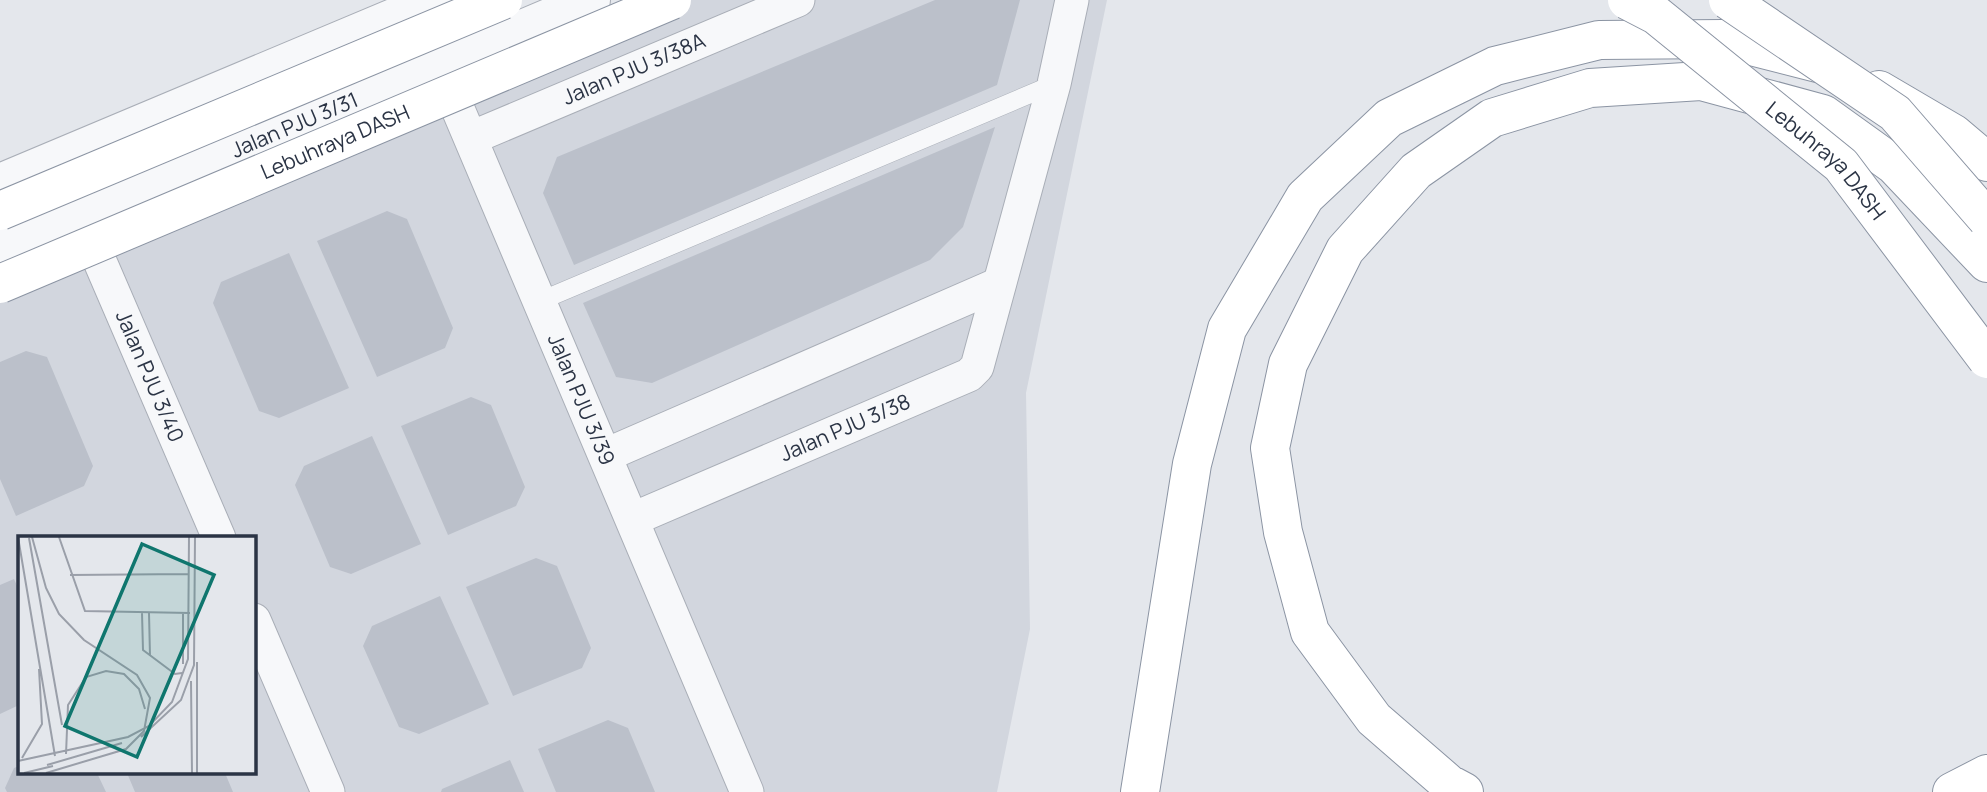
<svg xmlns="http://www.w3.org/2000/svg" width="1987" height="792" font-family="Manrope,sans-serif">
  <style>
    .built { fill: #d2d6de; fill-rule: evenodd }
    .building { fill: #bbc0ca }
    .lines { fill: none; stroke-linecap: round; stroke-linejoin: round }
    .service-casing { stroke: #a9aeb7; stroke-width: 19 }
    .minor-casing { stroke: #a9aeb7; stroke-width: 35 }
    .tertiary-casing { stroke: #a9aeb7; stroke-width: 40 }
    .motorway-casing { stroke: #8b94a3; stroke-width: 40 }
    .service { stroke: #f7f8fa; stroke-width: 18 }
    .minor { stroke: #f7f8fa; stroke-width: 33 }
    .tertiary { stroke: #f7f8fa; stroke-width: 38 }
    .motorway { stroke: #fff; stroke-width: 38 }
    .motorway-bridge-casing { stroke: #8b94a3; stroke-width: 40; stroke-linecap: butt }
    .motorway-bridge { stroke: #fff; stroke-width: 38 }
    .labels { text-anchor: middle; stroke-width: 5; stroke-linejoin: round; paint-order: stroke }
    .street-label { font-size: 21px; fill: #2b3445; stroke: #f4f6f9 }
    .inset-road { fill: none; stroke: #9a9fa9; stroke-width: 2 }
    .view { fill: #0f766e; fill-opacity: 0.15; stroke: #0f766e; stroke-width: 3.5 }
    .inset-edge { fill: none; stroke: #2b3445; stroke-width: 3.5 }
  </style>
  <rect width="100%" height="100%" fill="#e4e7ec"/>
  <path class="built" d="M647 0H1107L1026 393 1030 629 997 792H0V275ZM19 538H254V773H19Z"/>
  <path class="building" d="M935 0H1020L997 85 574 265 543 193 557 157Z
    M995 127 963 227 930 260 652 383 616 377 583 303Z
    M387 211 407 219 453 328 445 348 377 377 317 241Z
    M289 253 349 388 279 418 259 411 213 303 221 282Z
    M26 351 47 357 93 466 84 486 16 516 0 479V362Z
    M471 397 491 405 525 487 516 506 448 535 401 426Z
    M372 436 421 544 351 574 330 567 295 485 304 466Z
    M536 558 557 566 591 648 582 668 513 696 466 587Z
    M14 579 19 590V705L0 714V585Z
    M440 596 489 704 419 734 399 727 363 646 372 626Z
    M608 720 628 728 655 792H556L538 749Z
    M510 760 524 792H441L442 789Z
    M19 766V773H97L106 792H7L5 788 14 768Z
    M127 773H225L233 792H135Z"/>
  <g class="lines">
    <g class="service-casing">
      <path id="service" d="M540 301 1054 84"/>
    </g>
    <g class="minor-casing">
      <g id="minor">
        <path id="s1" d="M441 69 747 792"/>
        <path id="s2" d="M471 138 798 0"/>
        <path id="s3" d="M83 222 219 538"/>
        <path d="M606 455 999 284"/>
        <path id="s4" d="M633 519 969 375 977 367 1054 84 1072 0"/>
        <path d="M254 620 328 792"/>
      </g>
    </g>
    <g class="tertiary-casing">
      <g id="tertiary">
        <path d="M0 183 436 0"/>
        <path id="s5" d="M0 250 591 0"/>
      </g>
    </g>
    <g class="motorway-casing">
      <path id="motorway" d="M1879 90 1954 134 1987 162
        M1140 792 1192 464 1227 329 1305 197 1389 118 1495 66 1599 40 1724 39 1818 63
        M1464 792 1449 784 1374 719 1310 632 1283 532 1270 448 1288 364 1345 250 1416 171 1492 118 1590 88 1701 81 1823 114 1894 165 1987 263
        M1952 792 1987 774"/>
    </g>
    <use href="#service" class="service"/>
    <use href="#minor" class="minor"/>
    <use href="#tertiary" class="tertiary"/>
    <use href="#motorway" class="motorway"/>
    <g class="motorway-bridge-casing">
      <g id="motorway-bridge">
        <path id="s6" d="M1627 0 1656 15 1841 165 1987 359"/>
        <path d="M1728 0 1895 113 1987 219"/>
        <path d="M0 211 503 0"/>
        <path id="s7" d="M0 284 672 0"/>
      </g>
    </g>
    <use href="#motorway-bridge" class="motorway-bridge"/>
  </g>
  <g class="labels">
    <g class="street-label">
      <text dy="7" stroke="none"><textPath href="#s2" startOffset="177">Jalan PJU 3/38A</textPath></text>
      <text dy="7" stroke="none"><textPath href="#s5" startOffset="320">Jalan PJU 3/31</textPath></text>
      <text dy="7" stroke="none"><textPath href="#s7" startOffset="364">Lebuhraya DASH</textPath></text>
      <text dy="7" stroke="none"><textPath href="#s6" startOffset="257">Lebuhraya DASH</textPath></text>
      <text dy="7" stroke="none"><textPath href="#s3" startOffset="168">Jalan PJU 3/40</textPath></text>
      <text dy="7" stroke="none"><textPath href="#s1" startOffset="359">Jalan PJU 3/39</textPath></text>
      <text dy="7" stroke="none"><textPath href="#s4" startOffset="231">Jalan PJU 3/38</textPath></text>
    </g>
  </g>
  <g transform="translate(18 536)">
    <rect width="238" height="238" fill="#e4e7ec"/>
    <path class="inset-road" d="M0 1 37 220M14 1 28 52 41 78 66 104 119 139 132 162 126 195 108 213 28 237M41 1 67 75 172 77M11 2 44 189M52 39 170 38M124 77 125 114 157 138 164 137M131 77 132 120M165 128V77M173 145 174 237M123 201 163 164 176 129 177 1M48 218 50 169 68 141 88 135 106 138 121 153 127 173M4 222 24 188 21 133M0 225 110 201 131 190 154 166 170 123 171 1M29 229 104 207M6 237 35 230M179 237V126"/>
    <path class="view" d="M124 8 196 39 119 221 47 190Z"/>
    <rect width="238" height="238" class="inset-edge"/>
  </g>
</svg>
